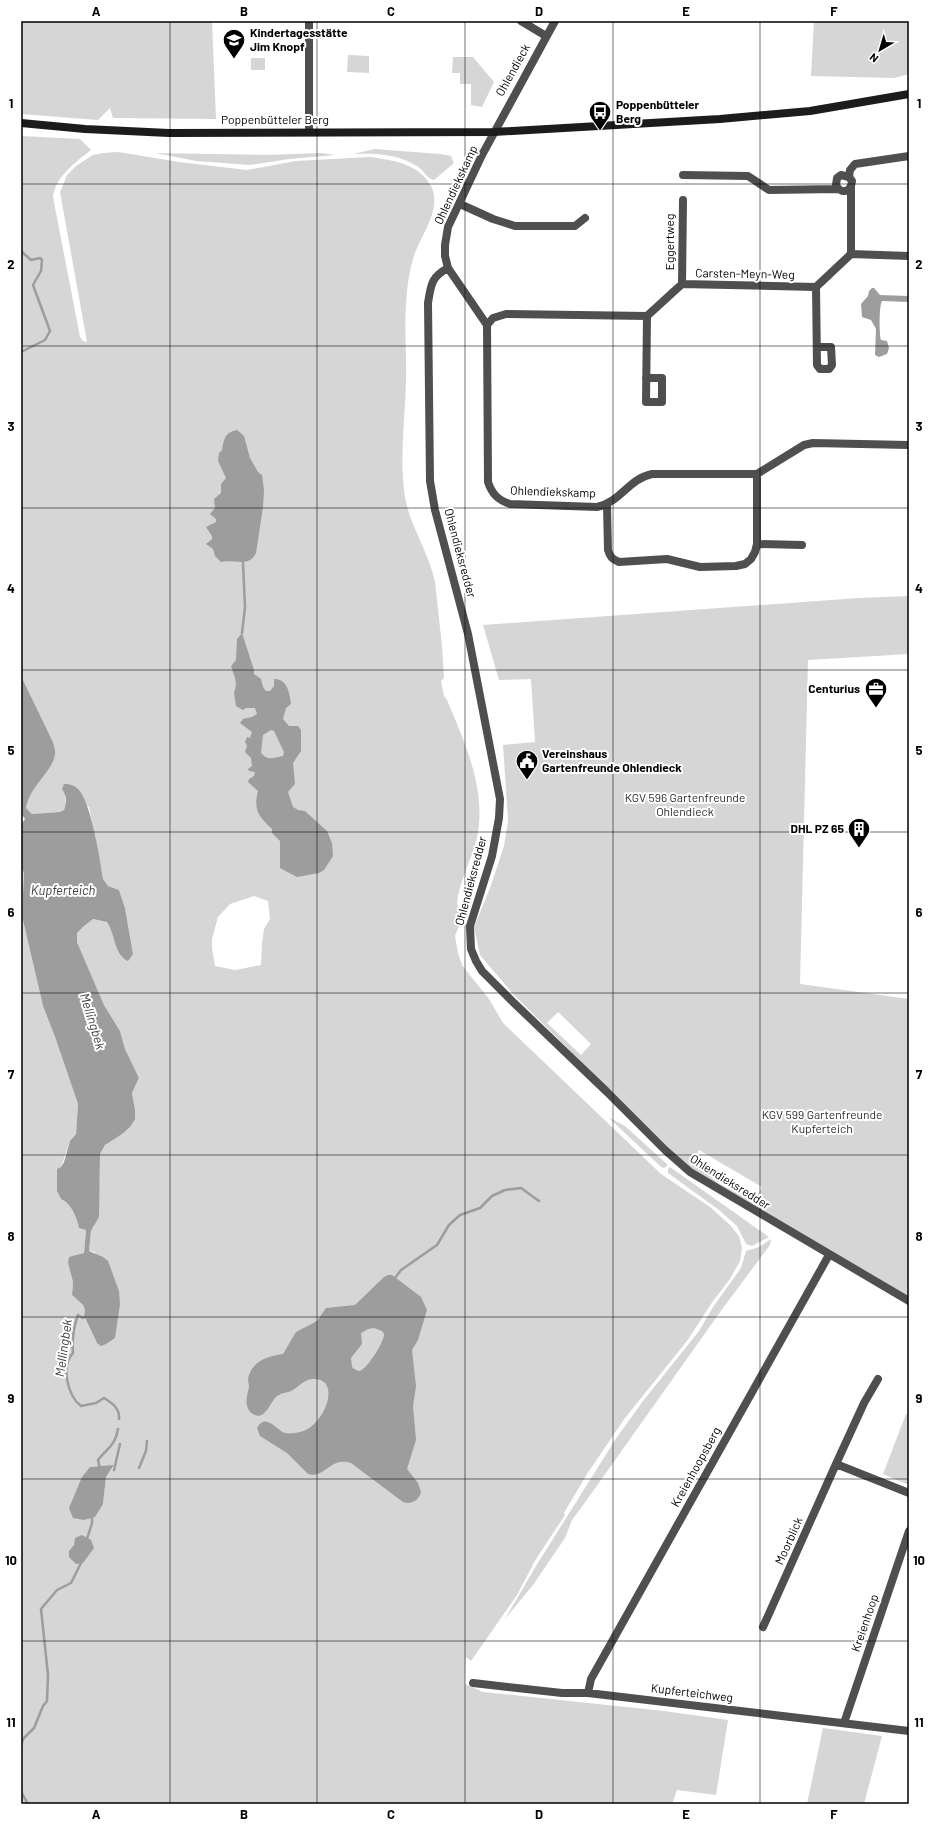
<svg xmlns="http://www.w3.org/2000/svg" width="930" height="1825" font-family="Barlow,sans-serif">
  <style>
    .green { fill: #d6d6d6; fill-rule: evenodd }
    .water { fill: #9d9d9d; fill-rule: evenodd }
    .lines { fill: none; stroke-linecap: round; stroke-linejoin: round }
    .stream { stroke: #9d9d9d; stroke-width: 2.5 }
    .street { stroke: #4f4f4f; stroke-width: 8 }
    .secondary { stroke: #1c1c1c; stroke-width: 8 }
    .grid { fill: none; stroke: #000; stroke-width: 1; stroke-opacity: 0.55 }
    .labels { text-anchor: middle; stroke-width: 4; stroke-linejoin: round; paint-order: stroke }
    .poi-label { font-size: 12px; font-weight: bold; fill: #000; stroke: #fff; text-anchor: start }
    .street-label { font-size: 12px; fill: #000; stroke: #fff }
    .park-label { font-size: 12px; fill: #2d2d2d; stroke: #fff }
    .water-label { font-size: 13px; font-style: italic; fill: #3e3e3e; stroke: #fff }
    .neatline { fill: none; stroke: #000; stroke-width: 1.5 }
    .grid-label { font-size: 13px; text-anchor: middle; font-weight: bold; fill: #000 }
  </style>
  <rect width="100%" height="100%" fill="#fff"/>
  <path class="green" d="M21 21H212L216 119 113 118 110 108 98 120 21 114Z
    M814 21H909V74L894 78 811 76Z
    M348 55 369 56V73L347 72Z
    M453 57H473L494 82 482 107 471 105V84H460V73H452Z
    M251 58H265V70H251Z
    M21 136 80 139 91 150C76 162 55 177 53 197L80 337 83 341 87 342 60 192 67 175 76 166 93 155 103 153 118 152 179 162 247 170 296 161 370 157C393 160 421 164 432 188 441 211 421 235 414 256 409 271 407 288 406 304 404 330 407 356 406 382 405 420 399 459 405 497 410 527 429 552 435 582L442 646 444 678 441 681 444 696 447 700C465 743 487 790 477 838 472 858 462 876 458 896L457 903 462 919 455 936 458 953 462 965 489 999 503 1023 661 1174 710 1207 730 1225 739 1236 742 1248 740 1261 730 1279 713 1301 687 1341 625 1418 587 1474 564 1513 565 1515 536 1559 517 1595 471 1661 466 1657 465 1684 483 1692 664 1711 728 1720 716 1795 677 1790 672 1804H21V866L24 873 22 916 43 1006 55 1037 78 1104 76 1134 70 1141 61 1167 57 1191 61 1199C71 1203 77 1218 79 1227L86 1230 84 1253 68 1263 73 1282 72 1295 83 1305 85 1310 84 1317 97 1343 95 1252 89 1251 91 1231 94 1227 99 1191 100 1154 105 1145 130 1127 135 1110 132 1093 139 1078 125 1049 120 1031 104 1005 77 942V933L83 927 93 919 107 922 112 929 114 940 133 954 125 908 119 890 108 886 103 879 89 807 65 794 66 805 64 810 60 812 32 814 26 808C30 786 52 771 55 755 56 751 54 746 53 742L21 676V369L23 351 21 346ZM254 896 268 901 270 919 264 929 262 943 261 965 235 970 215 966 212 948V939L218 917 230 904ZM114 1466 106 1477 103 1504 90 1467Z
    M375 149 440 154 451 156 454 163 434 180C427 179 424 170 417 166 398 154 375 153 353 154Z
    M156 153 265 155 322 153 335 155 289 159 250 165 196 161Z
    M909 596V654L808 660 800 984 909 999V1297L702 1177 673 1153 514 995 480 955 474 927 490 888 504 846 508 821 503 745 535 742 531 679 499 680 483 625 859 598ZM558 1012 591 1044 581 1055 547 1023ZM699 1150 762 1187 754 1202 720 1184 692 1163Z
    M608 1117 625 1126 668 1165 664 1168 661 1167Z
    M670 1167 769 1237 752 1246 746 1244 737 1226 719 1210 668 1173V1169Z
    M771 1239 770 1245 723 1308 586 1501 572 1520 565 1538 533 1585 505 1619 536 1566 615 1440 643 1401 699 1331 713 1307 741 1268 746 1251 759 1247Z
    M906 1414H909V1485L883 1474Z
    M823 1728 882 1736 864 1804H807Z"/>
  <path class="water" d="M872 288H874L880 295 909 296V302L882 301C879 305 879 335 881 340L887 341 889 348 887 354 879 357 875 355 876 329 871 320 862 317 861 304 868 296 869 291Z
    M237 430 244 436 250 458 258 472 262 475 264 490 263 507 256 553C249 568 234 559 221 562L215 556 213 549 206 544 212 539V536L206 527 216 522V519L210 514 215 508 214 499 221 493V484L226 478 218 461 219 453 222 450C224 439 225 432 237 430Z
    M242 633 254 670V674L261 679 263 687 266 691H270L274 686V679C287 678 290 694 291 704L286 708 283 719 289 726H298L301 730V751L293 763 295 784 288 792 293 807 298 810 305 811 327 831 332 843 333 856 324 870 319 873 297 877 280 868V841L272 833V829C259 817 253 810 258 791L248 782 249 779 254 776 255 772 249 771 248 769 252 766 251 758 245 752 247 746 245 742 247 737 250 738 252 732 240 723 243 719 252 717 257 714 255 708H246L243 710 236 706 234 693 236 685 235 678 231 666 236 660 237 639ZM271 730 274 731 284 752 283 756C272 758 269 761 261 753L263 735Z
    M21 676 53 742C54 746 56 751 55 755 52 772 30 786 26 808L32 814 60 812 64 810C67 803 67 796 62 789L64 784C69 784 74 785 78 789 91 801 100 860 103 879L108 886 119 890 125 908 133 954 128 961C114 955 115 933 107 922L93 919 83 927 77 933V942L104 1005 120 1031 125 1049 139 1078 132 1093 135 1110V1119L130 1127 122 1134 105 1145 100 1154 99 1217 91 1231 89 1251 103 1257 108 1261 119 1291 120 1304 115 1338 106 1344 101 1346 97 1343 84 1316 85 1310 83 1305 72 1295 73 1282 68 1263 69 1257 84 1253 86 1230 79 1228C77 1218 71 1203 61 1199L57 1191V1169L61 1167 64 1162 70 1141 76 1134 78 1104 55 1037 43 1006 22 916 24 873 21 866V825L25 819 21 813Z
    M388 1275H392L421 1297 427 1310 418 1340 412 1350 416 1386 413 1406 416 1440 407 1469 418 1483 421 1492C419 1500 412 1505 403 1502L351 1463C330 1456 325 1479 308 1474L287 1453 260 1436 257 1428C266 1412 276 1430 285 1433 289 1434 296 1433 300 1432 324 1427 342 1380 315 1379 305 1378 299 1387 291 1391 286 1393 280 1393 276 1397 269 1404 264 1424 250 1412 244 1403 247 1397 249 1387 249 1383 247 1379 249 1375 254 1360 269 1356 283 1354L296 1332 317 1321 326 1308 355 1305 384 1277ZM374 1328 382 1331 384 1334C385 1341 367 1369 360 1371 357 1371 354 1369 352 1367L351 1358 362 1344 361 1333 368 1329Z
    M114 1465 106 1477 103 1504 95 1517 84 1520 73 1518 69 1508 82 1477 90 1467Z
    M82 1535 91 1540 94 1548 83 1563 76 1564 69 1557V1551L74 1545 75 1538Z"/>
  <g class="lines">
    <path class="stream" d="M21 251 31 260 40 258 42 260 41 271 33 285 50 331 45 340 23 351
      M242 633 245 607 243 563
      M395 1278 401 1270 437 1245 449 1225 460 1215 480 1208 492 1196 505 1190 521 1188 539 1201
      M86 1316 83 1318 78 1315C73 1328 72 1339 73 1353 60 1366 68 1396 81 1406L96 1403 104 1398C112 1403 120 1408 119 1419
      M139 1468 146 1451 147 1441
      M100 1469 98 1460C108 1447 115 1446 118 1429
      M114 1470 120 1444
      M87 1539 92 1523V1515
      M21 1745 23 1739 34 1728 43 1706 47 1701 48 1675 41 1609 57 1590 71 1583 82 1561
      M21 1792 28 1804"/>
    <path class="street" d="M521 21 546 36
      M555 21 482 155 448 227 445 245V256L448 268 487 325 488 482C492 494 498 500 510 504L597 507C621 502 628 479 652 474H757L804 445 813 443 909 445
      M309 132V21
      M683 175 748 176 769 190 838 189
      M849 177 841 175 837 178 836 185C841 195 851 192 852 181L849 177 850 170 855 164 909 156
      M460 204 493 219 515 226H575L585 218
      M851 254V187
      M448 268C431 277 431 285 428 303L430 481 435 510 468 634 500 799 499 818 492 856 470 926 471 949 476 961 482 971 514 1003 606 1091 665 1150 690 1172 909 1301
      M682 284 683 200
      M816 287 817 365 820 369H829L832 365 831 347H817
      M487 325 493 318 506 314 647 316 682 284 816 287 851 254 909 256
      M646 378H662V402H646L647 316
      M607 505 608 550C610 557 612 559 619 562L667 559 700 567 736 566 745 564 751 559 755 552 757 544V474
      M757 544 802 545
      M836 1464 864 1403 878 1379
      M763 1627 836 1464 909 1493
      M473 1683 562 1693H588L909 1731
      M588 1693 591 1679 829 1255
      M844 1723 909 1531"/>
    <path class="secondary" d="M21 123 85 129 169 133 494 132 720 119 810 111 909 94"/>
  </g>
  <path class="grid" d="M170 21V1804M317 21V1804M465 21V1804M613 21V1804M760 21V1804M21 184H909M21 346H909M21 508H909M21 670H909M21 832H909M21 993H909M21 1155H909M21 1317H909M21 1479H909M21 1641H909"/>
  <defs>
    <g id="school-pin" transform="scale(1.15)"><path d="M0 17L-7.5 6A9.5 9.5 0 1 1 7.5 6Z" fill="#000" stroke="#fff"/><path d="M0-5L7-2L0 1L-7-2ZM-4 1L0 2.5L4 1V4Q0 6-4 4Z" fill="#fff"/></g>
    <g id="bus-pin" transform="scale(1.15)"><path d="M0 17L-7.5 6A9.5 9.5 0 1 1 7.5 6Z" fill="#000" stroke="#fff"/><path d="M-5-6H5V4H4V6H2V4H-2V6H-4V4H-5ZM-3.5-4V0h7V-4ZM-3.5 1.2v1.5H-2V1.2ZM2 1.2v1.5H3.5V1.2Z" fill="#fff"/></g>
    <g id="office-pin" transform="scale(1.15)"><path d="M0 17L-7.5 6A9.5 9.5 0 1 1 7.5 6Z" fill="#000" stroke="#fff"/><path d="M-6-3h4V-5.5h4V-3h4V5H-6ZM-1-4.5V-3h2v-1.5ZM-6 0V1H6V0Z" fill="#fff"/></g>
    <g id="civic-pin" transform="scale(1.15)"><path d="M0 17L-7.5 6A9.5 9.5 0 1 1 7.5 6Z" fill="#000" stroke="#fff"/><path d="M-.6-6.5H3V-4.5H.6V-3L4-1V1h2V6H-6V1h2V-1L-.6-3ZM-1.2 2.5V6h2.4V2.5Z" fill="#fff"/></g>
    <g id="building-pin" transform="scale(1.15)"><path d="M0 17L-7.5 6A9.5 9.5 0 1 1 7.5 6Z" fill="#000" stroke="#fff"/><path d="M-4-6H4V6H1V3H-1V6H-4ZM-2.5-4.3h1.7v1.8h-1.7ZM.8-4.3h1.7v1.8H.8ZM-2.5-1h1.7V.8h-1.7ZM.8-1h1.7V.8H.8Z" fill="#fff"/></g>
  </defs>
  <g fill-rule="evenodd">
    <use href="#school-pin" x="234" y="40"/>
    <use href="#bus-pin" x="600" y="112"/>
    <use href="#office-pin" x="876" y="689"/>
    <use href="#civic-pin" x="527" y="761"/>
    <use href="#building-pin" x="859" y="829"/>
  </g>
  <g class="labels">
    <g class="poi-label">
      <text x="250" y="37">Kindertagesstätte<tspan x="250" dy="14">Jim Knopf</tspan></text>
      <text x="616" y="109">Poppenbütteler<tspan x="616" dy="14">Berg</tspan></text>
      <text x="860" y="693" text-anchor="end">Centurius</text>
      <text x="542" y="758">Vereinshaus<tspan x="542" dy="14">Gartenfreunde Ohlendieck</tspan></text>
      <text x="844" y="833" text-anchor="end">DHL PZ 65</text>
    </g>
    <g class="street-label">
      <text transform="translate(513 70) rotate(-61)" y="4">Ohlendieck</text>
      <text x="275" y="124">Poppenbütteler Berg</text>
      <text transform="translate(456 185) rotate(-65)" y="4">Ohlendiekskamp</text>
      <text transform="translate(670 242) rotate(-90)" y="4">Eggertweg</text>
      <text transform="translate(745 274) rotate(1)" y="4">Carsten-Meyn-Weg</text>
      <text transform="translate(553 492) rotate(2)" y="4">Ohlendiekskamp</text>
      <text transform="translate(460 553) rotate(75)" y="4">Ohlendieksredder</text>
      <text transform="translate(471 881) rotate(-75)" y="4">Ohlendieksredder</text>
      <text transform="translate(730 1182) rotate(32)" y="4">Ohlendieksredder</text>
      <text transform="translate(696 1467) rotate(-61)" y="4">Kreienhoopsberg</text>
      <text transform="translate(789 1541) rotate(-66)" y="4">Moorblick</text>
      <text transform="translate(865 1623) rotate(-71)" y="4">Kreienhoop</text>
      <text transform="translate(692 1693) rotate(7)" y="4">Kupferteichweg</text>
    </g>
    <g class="park-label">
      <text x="685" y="802">KGV 596 Gartenfreunde<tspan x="685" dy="14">Ohlendieck</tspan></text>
      <text x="822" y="1119">KGV 599 Gartenfreunde<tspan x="822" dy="14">Kupferteich</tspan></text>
    </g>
    <g class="water-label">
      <text x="63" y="895">Kupferteich</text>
      <text transform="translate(93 1021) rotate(73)" y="5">Mellingbek</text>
      <text transform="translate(63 1348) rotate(-82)" y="5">Mellingbek</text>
    </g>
  </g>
  <rect width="930" height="1825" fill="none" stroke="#ffffff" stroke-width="44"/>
  <g transform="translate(880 50) rotate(218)" stroke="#ffffff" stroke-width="3" paint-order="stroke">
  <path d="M0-3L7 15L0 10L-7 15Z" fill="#000000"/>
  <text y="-6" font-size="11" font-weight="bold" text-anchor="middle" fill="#000000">N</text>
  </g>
  <rect x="22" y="22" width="886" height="1781" class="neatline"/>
  <g class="grid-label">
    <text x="96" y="16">A</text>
    <text x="244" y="16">B</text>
    <text x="391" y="16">C</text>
    <text x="539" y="16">D</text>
    <text x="686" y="16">E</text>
    <text x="834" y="16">F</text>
    <text x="11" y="108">1</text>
    <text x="919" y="108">1</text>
    <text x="11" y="269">2</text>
    <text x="919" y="269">2</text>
    <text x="11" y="431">3</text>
    <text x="919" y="431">3</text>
    <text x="11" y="593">4</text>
    <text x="919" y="593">4</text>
    <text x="11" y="755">5</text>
    <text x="919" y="755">5</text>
    <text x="11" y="917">6</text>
    <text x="919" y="917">6</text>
    <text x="11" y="1079">7</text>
    <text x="919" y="1079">7</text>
    <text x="11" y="1241">8</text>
    <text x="919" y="1241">8</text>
    <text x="11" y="1403">9</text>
    <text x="919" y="1403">9</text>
    <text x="11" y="1565">10</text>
    <text x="919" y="1565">10</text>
    <text x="11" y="1727">11</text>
    <text x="919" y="1727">11</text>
    <text x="96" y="1819">A</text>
    <text x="244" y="1819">B</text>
    <text x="391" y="1819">C</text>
    <text x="539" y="1819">D</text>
    <text x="686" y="1819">E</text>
    <text x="834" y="1819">F</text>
  </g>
</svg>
